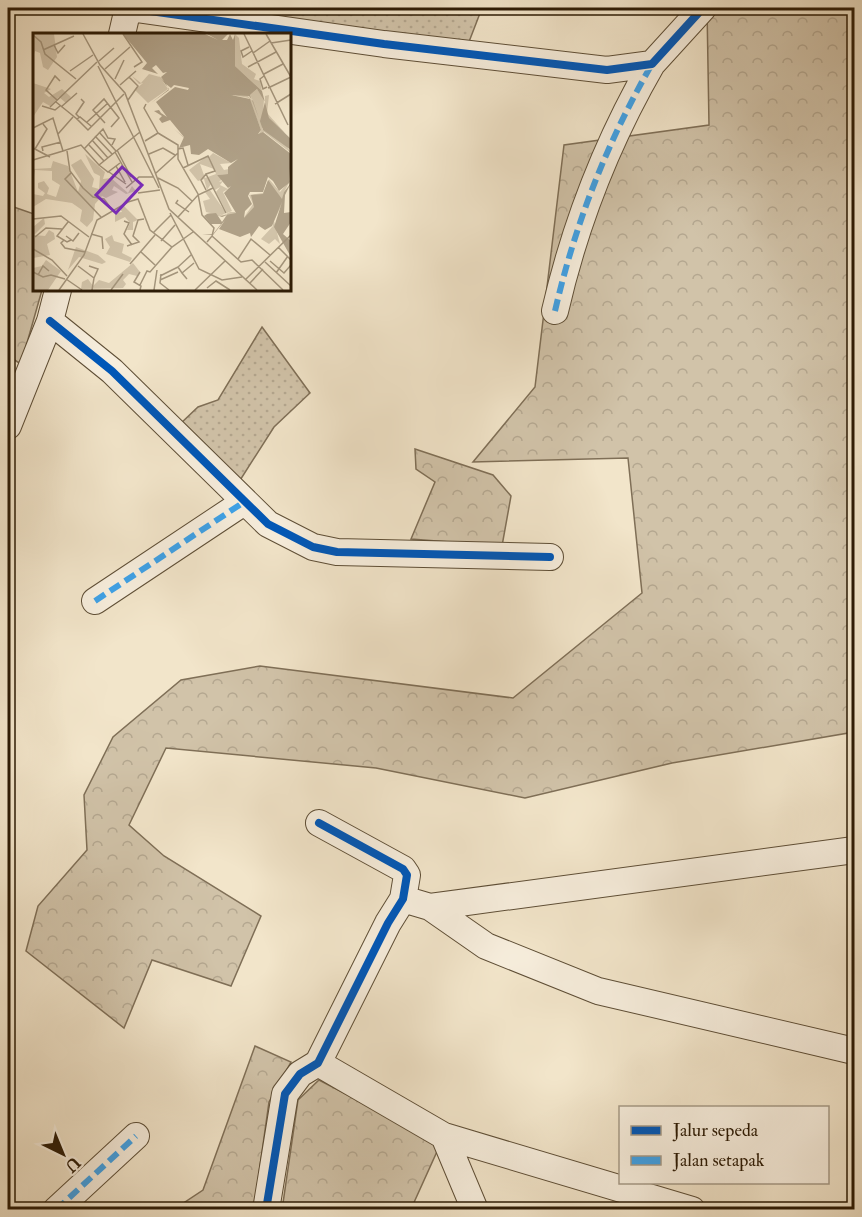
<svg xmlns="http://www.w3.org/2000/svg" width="862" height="1217" font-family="'IM FELL Double Pica',serif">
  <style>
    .grass { fill: url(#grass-dots); stroke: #7f6f57; stroke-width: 1.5 }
    .forest { fill: url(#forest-crowns); stroke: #7f6f57; stroke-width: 1.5 }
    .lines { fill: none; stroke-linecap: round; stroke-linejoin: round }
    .street-casing { stroke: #5e4e36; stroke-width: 28 }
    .street { stroke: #f7eedd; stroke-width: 26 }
    .quiet { stroke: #3ea2e9; stroke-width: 6; stroke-dasharray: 12 6; stroke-linecap: butt }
    .cycleway-casing { stroke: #f7eedd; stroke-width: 11 }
    .cycleway { stroke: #0057b8; stroke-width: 8 }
    .inset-road { fill: none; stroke: #a3947b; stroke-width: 1.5 }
    .view { fill: #7b2cbf; fill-opacity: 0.15; stroke: #7b2cbf; stroke-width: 3 }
    .inset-edge { fill: none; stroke: #2d1b05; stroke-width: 3 }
  </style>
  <defs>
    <pattern id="grass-dots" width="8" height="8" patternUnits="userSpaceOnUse" patternTransform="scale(1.5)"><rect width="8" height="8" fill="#d1c3a9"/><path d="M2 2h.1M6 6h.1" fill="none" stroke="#b4a790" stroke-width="1.8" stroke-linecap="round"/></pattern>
    <pattern id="forest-crowns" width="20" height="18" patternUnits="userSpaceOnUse" patternTransform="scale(1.5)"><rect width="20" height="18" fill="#d1c3a9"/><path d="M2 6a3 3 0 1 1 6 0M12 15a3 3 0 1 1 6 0" fill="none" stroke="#b4a790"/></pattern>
  </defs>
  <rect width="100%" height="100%" fill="#f2e5ca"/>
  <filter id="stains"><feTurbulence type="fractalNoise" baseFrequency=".00333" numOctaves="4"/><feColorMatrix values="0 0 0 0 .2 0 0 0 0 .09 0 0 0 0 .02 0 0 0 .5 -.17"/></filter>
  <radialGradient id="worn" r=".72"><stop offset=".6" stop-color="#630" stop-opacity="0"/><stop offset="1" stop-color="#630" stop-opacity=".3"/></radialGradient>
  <path class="grass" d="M230 8H482L467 47 257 26Z
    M262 327 310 393 274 427 237 485 178 426 198 407 218 400Z"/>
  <path class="forest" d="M707 8H854V732L672 763 525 798 376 768 166 748 129 825 164 856 261 916 231 986 152 960 124 1028 26 951 38 906 87 850 84 795 113 737 181 680 260 666 513 698 642 593 628 458 473 462 535 387 564 145 709 125Z
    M8 205 34 214V290H42L21 364 8 356Z
    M415 449 493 475 511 496 502 546 411 539 435 482 416 469Z
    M255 1046 291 1062 269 1102 254 1209 173 1210 203 1190Z
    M319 1080 419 1132 444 1136 411 1209 282 1210 298 1100Z"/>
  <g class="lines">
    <g class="street-casing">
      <path id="street" d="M129 8 384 44 607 70 652 64 703 8
        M122 34 128 8
        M555 311C575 224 607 142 652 64
        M50 321 112 371 268 524 313 547 337 552 550 557
        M8 426 50 321 58 290
        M95 601 244 502
        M403 899 430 907 854 850
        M430 907 486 946 598 991 854 1051
        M318 1063 444 1136 692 1210
        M444 1136 475 1210
        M56 1210 136 1136
        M266 1210 285 1094 300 1074 318 1063 388 923 403 899 407 875 403 869 319 823"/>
    </g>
    <use href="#street" class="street"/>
    <path class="quiet" d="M555 311C575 224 607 142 652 64
      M95 601 244 502
      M56 1210 136 1136"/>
    <g class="cycleway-casing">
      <path id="cycleway" d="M129 8 384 44 607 70 652 64 703 8
        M50 321 112 371 268 524 313 547 337 552 550 557
        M266 1210 285 1094 300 1074 318 1063 388 923 403 899 407 875 403 869 319 823"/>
    </g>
    <use href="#cycleway" class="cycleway"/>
  </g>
  <g transform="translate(33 33)">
    <rect width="258" height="258" fill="#f2e5ca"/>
    <path d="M0 1H21L24 24 15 37 10 34 7 20 2 18 0 24ZM116 41 127 44 135 56 115 70 102 57 110 50 106 51 99 43 108 50ZM0 50 18 56 11 60 16 64 29 56 38 64 33 70 26 64 17 73 10 69 0 84ZM180 120 198 130 187 131 191 137 196 136 195 141 184 142 189 146 186 149 190 148 187 152 195 156 190 159 199 178 194 180 183 159 187 154 182 157 178 151 174 157 171 146 165 148 156 137 174 123 181 136 167 131 172 145 183 141 176 124ZM177 157 193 180 189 182 173 179 170 168 177 166 172 159ZM79 202 81 208 91 211 89 220 99 225 97 229 73 221 77 214 72 206ZM100 230 107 239 104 243 96 241 90 247 93 251 90 255 48 256 49 249 55 246 60 253 66 247 76 250Z" fill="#d1c3a9"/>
    <path d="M52 121 72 139 70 146 78 145 95 160 99 153 103 158 93 161 81 153 79 157 85 159 73 165 69 163 62 171 60 187 54 194 47 188 49 177 39 170 13 166 0 174V161L10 163 12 160 5 155V150L11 148 16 155 14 161 23 164 27 152 19 147V138L2 137 0 150V136L18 135 20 128 35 133 45 159 48 148 38 132 48 126 61 146 59 154 66 156 67 143 61 140ZM90 172 105 187 100 189V197H94L97 190 92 184 82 189V180L89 179 86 174ZM11 185 12 191 1 202 12 203 16 197 21 200 22 206 14 211 17 222 0 225V194ZM43 214 65 222 73 229 69 231 46 224 35 237ZM13 227 28 238 15 257H0V235L9 233Z" fill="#d1c3a9"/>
    <path d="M202 1 206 5 209 31 223 41 221 46 227 48 229 58 202 33ZM200 12 198 26 206 42 222 54 214 62 220 68 217 62 224 56 231 66 229 96 254 113 258 120 231 99 226 101 228 97 216 65 200 62 193 73 175 79 170 109 151 105 141 96 151 104 163 107 170 97 171 80 176 74 156 58 157 57 180 76 194 70 198 61 216 60 218 52 204 45 197 29 199 19 193 20ZM236 62 234 80 252 100 242 93 251 104 231 93V79L236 84 232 78V63ZM236 146 247 159 258 146 251 159 249 171 241 188 247 211 242 206 236 211 228 206 240 193 239 189 249 169 236 150 230 162 219 163 222 174 210 187 195 183 187 193 194 181 189 184 173 180 184 179 189 183 197 179H202L210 186 220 171 216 162 230 160Z" fill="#d1c3a9"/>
    <path d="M90 1H172L185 7 174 1H195L189 7H194L197 1 200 7 202 1V33L229 58 236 85 258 106V117L230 97 220 68 216 63 198 62 217 66 228 97 225 101 230 99 258 121 256 150 246 158 240 148 235 144 230 159H217L215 163 219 171 212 178 211 185 221 174 218 162 230 161 235 147 249 166 251 159 258 150 252 162 251 180 258 179V189L250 201 258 208V224L241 194 249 169 239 193 232 197 226 193 218 204 217 200 207 204 186 196 192 187 180 202 169 201H180L188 191H178L171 183 174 181 183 180 189 189 194 182 189 184 187 183 203 180 191 160 198 153 195 155 184 142 195 141V134L205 126 198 130 175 116 166 122 158 121 157 112 146 115 151 104 137 87 129 90 126 86 129 83 121 78 126 77 128 80 134 84 123 69 142 54 155 57 156 55 141 52 138 55 133 51 136 57 118 70 136 56 126 43 131 48 128 44 134 39 130 40 123 32 119 35 125 41 109 36 114 30ZM224 56 232 69 227 88 217 62Z" fill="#afa087" fill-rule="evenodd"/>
    <path class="inset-road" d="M50 1 67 32 92 60 136 176 224 257M90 1 109 29 101 34M211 1 255 92M233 1 258 44M0 2 8 9 12 21 43 46M238 10 258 7M21 12 25 20 32 12M216 14 208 18 210 24 219 18M10 17 41 3M220 20 237 8M66 28 81 15M65 33 126 155M215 34 243 19M72 36 97 14M37 38 60 22M231 41 250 31M231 43 227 46 230 56 234 54M82 46 91 27M87 52 103 38M235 55 258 44M24 67 13 57 22 43 27 48M95 67 105 53 96 44M23 69 44 86M113 71 111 75 125 100M242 71 258 61M9 73 22 77 27 73M17 74 64 29M28 74 44 60M46 84 43 81 51 69 48 66M54 89 75 70M72 90 60 77 71 66 86 85 78 94M58 93 47 84 44 86 55 97 91 61M0 95 20 85 30 118 48 112 66 132 107 99M66 99 83 118M25 101 40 84M62 103 79 121M59 107 75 125M112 108 125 100 145 112V126L165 161 169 182 181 195 179 203M56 112 71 128M0 115 17 124M2 116 14 96 10 91M51 116 70 96 75 105 82 106 79 112M145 116 150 115 155 132M84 117 98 144M10 118 9 114 28 109M34 118 37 138 50 155 60 164 71 166 80 178M82 119 99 149M116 121 130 115 142 122M0 127 30 118M66 132 75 139 87 130M83 133 92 149M150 135 175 123 182 138 173 141 193 180M76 139 93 151M38 140 32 146 68 184M123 140 145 120M173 141 168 147 173 157M125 145 145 155 159 168M93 155 106 144H120M105 160 127 157M145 167 143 170 156 179M137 180 166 236 189 247 209 244M145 184 165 162 180 155M0 186 28 183 56 204M91 188 96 190 91 201 99 212M35 189 24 203 34 209 38 207M120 200 138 182M58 201 69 204 70 216M33 203 40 208 46 200M2 204 13 195 29 196M31 207 28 210 32 215 52 219M128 208 142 192M174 209 179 203 208 229 219 227 250 257M94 213 106 209 100 203 105 187 111 186M245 214 258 227M0 216 19 227 34 243M108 219 122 232M205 226 218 206 237 222M237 228 251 240 258 232M232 229 258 253M97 231 122 202M45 233 61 245 59 257M56 233 65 236 61 245M0 239 10 244 18 242 32 246M149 240 145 234 158 222M243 240 255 223M128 241 127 250 136 257M5 242 10 233 16 238M127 243 145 234M33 246 49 257M154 246 149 240 161 230M127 247 145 239M212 247 258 202M217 250 230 236M107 252 114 238 117 239 139 214M174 255 183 248 197 257M26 257 51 222 64 187 95 169 105 166 117 197 139 214 160 199M78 257 90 241M107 257 108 253 101 249 107 239M121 257 124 237M162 257 192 228"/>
    <path class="view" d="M89 134 109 152 83 180 63 162Z"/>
    <rect width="258" height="258" class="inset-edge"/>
  </g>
  <rect width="862" height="1217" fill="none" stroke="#f2e5ca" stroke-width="30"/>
  <rect x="9" y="9" width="844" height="1199" fill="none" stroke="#2d1b05" stroke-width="3"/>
  <rect x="15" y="15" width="832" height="1187" fill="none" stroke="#2d1b05" stroke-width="1.5"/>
  <rect x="619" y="1106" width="210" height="78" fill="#f7eedd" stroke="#a69a87" stroke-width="1.5"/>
  <rect x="631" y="1126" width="30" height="9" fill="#0057b8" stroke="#a69a87" stroke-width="1.5"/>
  <text x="673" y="1136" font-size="18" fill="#2d1b05">Jalur sepeda</text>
  <rect x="631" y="1156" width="30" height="9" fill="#3ea2e9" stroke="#a69a87" stroke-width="1.5"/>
  <text x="673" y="1166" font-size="18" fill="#2d1b05">Jalan setapak</text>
  <g transform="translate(63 1154) rotate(137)" stroke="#f7eedd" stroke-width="4.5" paint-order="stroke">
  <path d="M0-4.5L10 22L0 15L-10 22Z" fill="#2d1b05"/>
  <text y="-9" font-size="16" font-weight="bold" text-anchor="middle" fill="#2d1b05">U</text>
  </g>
  <rect width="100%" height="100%" filter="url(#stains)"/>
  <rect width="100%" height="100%" fill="url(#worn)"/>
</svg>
